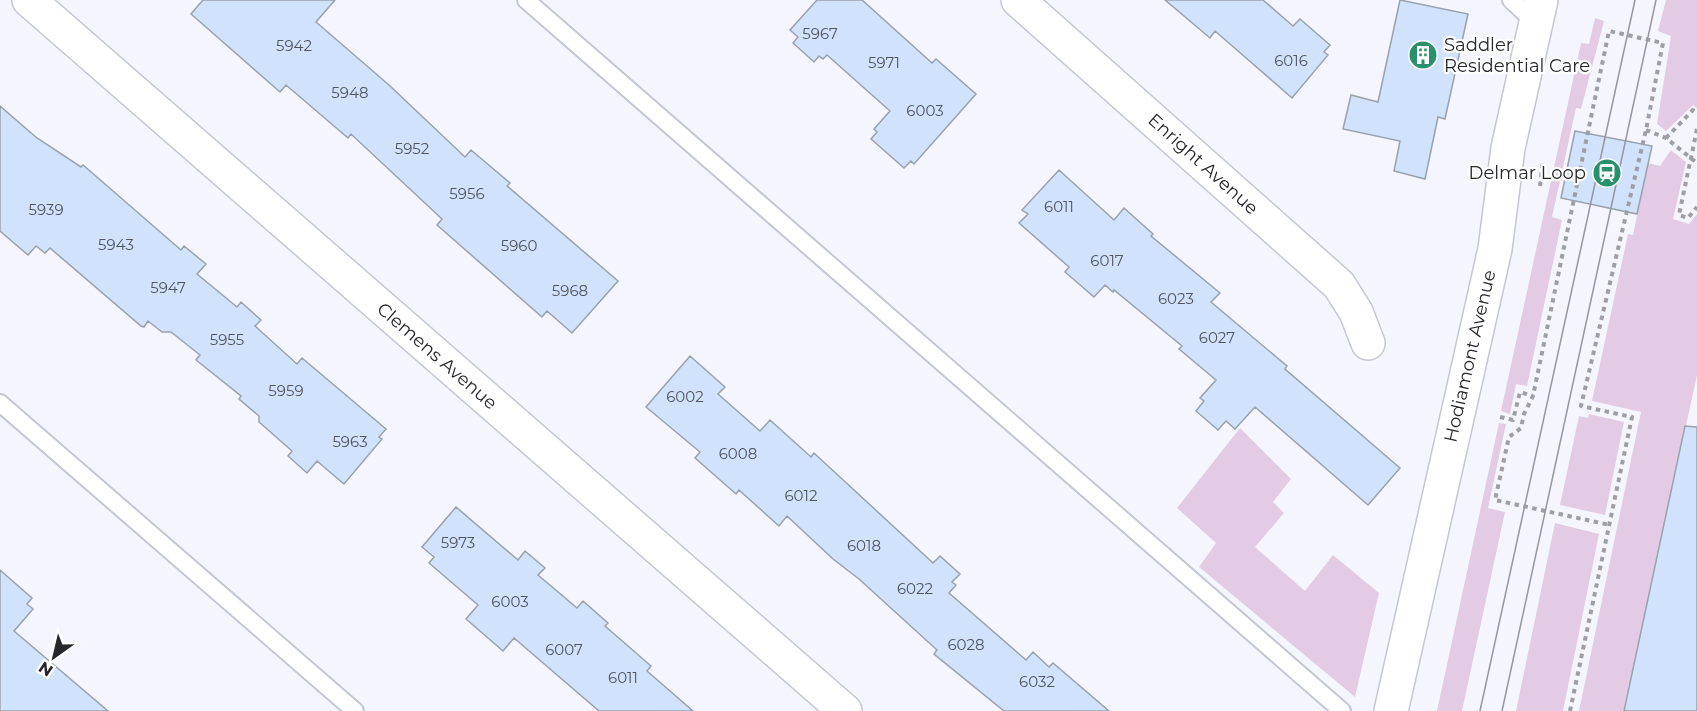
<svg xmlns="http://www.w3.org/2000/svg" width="1697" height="711" font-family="Montserrat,sans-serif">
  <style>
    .green { fill: #e4cbe5 }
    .building { fill: #d0e2fc; stroke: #99a2ad; stroke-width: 1.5 }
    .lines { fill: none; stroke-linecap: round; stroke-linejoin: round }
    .service-casing { stroke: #c5c7d5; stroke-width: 20 }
    .minor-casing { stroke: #c5c7d5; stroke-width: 36 }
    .tertiary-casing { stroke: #c5c7d5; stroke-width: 36 }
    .path { stroke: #9e9fa6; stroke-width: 4; stroke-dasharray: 4.5 4.5; stroke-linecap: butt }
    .service { stroke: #fff; stroke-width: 16 }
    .minor { stroke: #fff; stroke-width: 33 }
    .tertiary { stroke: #fff; stroke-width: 33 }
    .tram { stroke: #95969d; stroke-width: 1.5 }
    .labels { text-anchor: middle; stroke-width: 4.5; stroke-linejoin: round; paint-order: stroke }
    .number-label { font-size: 15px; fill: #505660 }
    .poi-label { font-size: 18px; fill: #26272c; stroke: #fff; text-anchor: start }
    .street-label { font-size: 18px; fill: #26272c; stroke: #fff }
  </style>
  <rect width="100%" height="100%" fill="#f4f5fe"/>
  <path class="green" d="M1666 0H1697V108L1693 105 1666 131 1657 124 1671 36 1658 31Z
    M1595 18 1604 21 1581 109 1576 108 1552 217 1562 220 1527 386 1516 384 1510 414 1501 411 1581 43 1589 44Z
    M1671 150 1686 162 1673 219 1689 224 1697 214V375L1624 711H1579L1641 412 1592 401 1628 234 1633 235 1648 163 1660 166Z
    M1589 414 1624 422 1605 515 1560 505 1579 416 1588 418Z
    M1499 423 1506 424 1488 508 1505 512 1462 711H1437Z
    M1240 428 1291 479 1273 502 1284 513 1255 547 1305 591 1333 555 1379 593 1355 697 1199 567 1216 543 1177 508Z
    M1555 523 1599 534 1563 711H1516Z"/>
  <path class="building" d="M203 0H335L316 22 389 85 465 157 471 150 510 183 507 186 618 281 572 333 547 311 542 317 437 225 442 219 351 134 348 138 286 85 280 92 191 14Z
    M817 0H862L932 63 936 59 976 94 914 164 911 161 904 168 871 139 877 132 874 129 890 111 827 55 823 59 819 56 814 62 793 43 798 37 790 30Z
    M1165 0H1263L1293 26 1300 19 1330 45 1324 52 1328 55 1292 98 1215 31 1210 38Z
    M1400 0 1468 14 1445 119 1438 117 1425 179 1394 171 1400 141 1343 129 1351 95 1378 102Z
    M0 106 37 138 81 167 83 165 181 250 184 246 206 264 197 274 237 307 241 302 261 320 255 326 297 364 302 358 386 429 379 437 382 439 344 484 317 461 307 473 288 456 292 451 259 422V416L239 399 241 396 196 360 200 355 171 332H162L148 321 144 327 141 326 50 248 45 253 36 246 28 255 0 231Z
    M1575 131 1652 146 1637 214 1561 198Z
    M1059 170 1114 220 1124 208 1153 234 1151 236 1220 293 1211 302 1287 366 1285 369 1400 468 1368 505 1255 407 1235 429 1226 421 1218 430 1196 411 1204 401 1200 398 1216 380 1179 349 1182 346 1114 290 1113 292 1105 285 1094 297 1065 272 1069 267 1019 223 1028 214 1022 210Z
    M690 356 725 387 718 394 760 431 770 420 811 457 814 453 933 563 940 556 960 574 952 582 956 585 949 593 1026 660 1033 652 1049 667 1053 663 1109 711H1004L934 654 937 650 859 579 833 559 787 516 779 526 739 490 736 494 695 458 700 452 646 407Z
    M1685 426 1697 427V711H1624Z
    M456 507 518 560 525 551 545 568 538 575 577 608 583 601 608 623 605 626 651 666 647 671 693 711H599L514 638 503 651 466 619 478 605 429 563 434 557 422 547Z
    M0 570 32 598 27 604 33 609 14 631 108 711H0Z"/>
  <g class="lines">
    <g class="service-casing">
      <path id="service" d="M526 0 1342 711
        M1511 0 1536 23
        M0 403 355 711"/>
    </g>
    <g class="minor-casing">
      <path id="minor" d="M29 0 845 711
        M1018 0 1339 285 1356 312 1368 343"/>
    </g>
    <g class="tertiary-casing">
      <path id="tertiary" d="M1391 711 1495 249 1508 148 1541 0"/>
    </g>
    <path class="path" d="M1697 129 1679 215 1688 218 1697 207
      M1646 130 1666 138 1697 163
      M1666 138 1693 110 1697 114
      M1540 186 1543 160
      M1500 417 1513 420 1520 392 1533 396
      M1570 711 1632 417 1581 406 1646 130 1663 43 1609 31 1533 396 1524 414 1521 428 1509 437 1495 500 1610 525"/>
    <use href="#service" class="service"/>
    <use href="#minor" class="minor"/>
    <use href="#tertiary" class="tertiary"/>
    <path class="tram" d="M1480 711 1635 0
      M1502 711 1656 0"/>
  </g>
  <defs>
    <g id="building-disc" transform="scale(1.5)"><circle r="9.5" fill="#29906d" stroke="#fff"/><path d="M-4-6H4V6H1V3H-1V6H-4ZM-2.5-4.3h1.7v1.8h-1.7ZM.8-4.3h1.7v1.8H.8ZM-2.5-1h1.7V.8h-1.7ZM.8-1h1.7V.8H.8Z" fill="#fff"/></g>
    <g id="station-disc" transform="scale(1.5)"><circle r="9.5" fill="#29906d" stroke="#fff"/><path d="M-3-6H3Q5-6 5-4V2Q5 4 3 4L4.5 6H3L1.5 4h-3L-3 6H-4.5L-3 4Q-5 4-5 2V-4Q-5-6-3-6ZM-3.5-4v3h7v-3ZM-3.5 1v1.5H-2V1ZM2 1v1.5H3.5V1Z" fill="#fff"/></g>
  </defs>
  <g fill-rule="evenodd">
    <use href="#building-disc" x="1423" y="55"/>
    <use href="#station-disc" x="1607" y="173"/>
  </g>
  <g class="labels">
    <g class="number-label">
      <text x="820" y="39">5967</text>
      <text x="294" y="51">5942</text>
      <text x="1291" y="66">6016</text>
      <text x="884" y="68">5971</text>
      <text x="350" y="98">5948</text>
      <text x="925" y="116">6003</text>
      <text x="412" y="154">5952</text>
      <text x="467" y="199">5956</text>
      <text x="1059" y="212">6011</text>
      <text x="46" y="215">5939</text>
      <text x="116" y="250">5943</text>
      <text x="519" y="251">5960</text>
      <text x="1107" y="266">6017</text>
      <text x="168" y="293">5947</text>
      <text x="570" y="296">5968</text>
      <text x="1176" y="304">6023</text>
      <text x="1217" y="343">6027</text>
      <text x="227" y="345">5955</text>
      <text x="286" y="396">5959</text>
      <text x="685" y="402">6002</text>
      <text x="350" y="447">5963</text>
      <text x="738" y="459">6008</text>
      <text x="801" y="501">6012</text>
      <text x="458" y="548">5973</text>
      <text x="864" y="551">6018</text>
      <text x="915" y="594">6022</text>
      <text x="510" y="607">6003</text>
      <text x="966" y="650">6028</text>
      <text x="564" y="655">6007</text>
      <text x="623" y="683">6011</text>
      <text x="1037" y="687">6032</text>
    </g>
    <g class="poi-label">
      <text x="1444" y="51">Saddler<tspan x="1444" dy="21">Residential Care</tspan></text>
      <text x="1586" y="179" text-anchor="end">Delmar Loop</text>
    </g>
    <g class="street-label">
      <text transform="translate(1203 164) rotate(42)" y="6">Enright Avenue</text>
      <text transform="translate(437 356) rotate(41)" y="6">Clemens Avenue</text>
      <text transform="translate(1470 356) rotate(-77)" y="6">Hodiamont Avenue</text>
    </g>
  </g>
  <g transform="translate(54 657) rotate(214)" stroke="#ffffff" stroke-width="4.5" paint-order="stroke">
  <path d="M0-4.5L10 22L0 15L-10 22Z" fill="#26272c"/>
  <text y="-9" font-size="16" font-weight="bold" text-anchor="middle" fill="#26272c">N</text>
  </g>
</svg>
